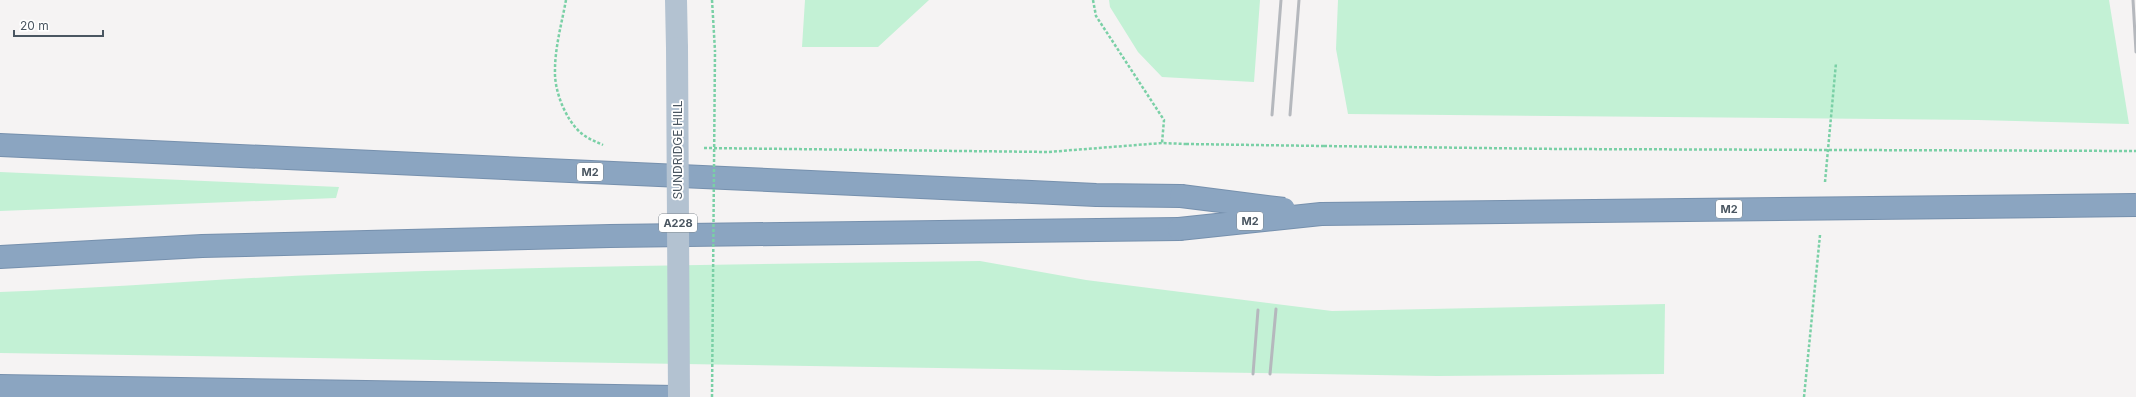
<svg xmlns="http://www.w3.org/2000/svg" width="2136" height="397" font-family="Inter,sans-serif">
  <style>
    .green { fill: #c3f1d5 }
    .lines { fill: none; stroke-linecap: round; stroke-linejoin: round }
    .highway-casing { stroke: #7690ad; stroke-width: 24 }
    .path { stroke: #7ad0a6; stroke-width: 2.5; stroke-dasharray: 3 2; stroke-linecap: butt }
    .primary { stroke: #b3c2d1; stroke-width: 22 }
    .highway { stroke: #8ba5c1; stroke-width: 22 }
    .rail { stroke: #b5b8bd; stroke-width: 3 }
    .highway-bridge-casing { stroke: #7690ad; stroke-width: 24; stroke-linecap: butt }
    .path-bridge { stroke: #7ad0a6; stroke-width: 2.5; stroke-dasharray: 3 2; stroke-linecap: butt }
    .primary-bridge { stroke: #b3c2d1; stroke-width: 22 }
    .highway-bridge { stroke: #8ba5c1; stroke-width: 22 }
    .labels { text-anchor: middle; stroke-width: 3.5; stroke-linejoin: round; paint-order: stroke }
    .shield { fill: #fff; stroke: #808990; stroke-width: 1 }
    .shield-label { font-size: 11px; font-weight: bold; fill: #4a5661 }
    .street-label { font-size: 12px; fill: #4a5661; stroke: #fff }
  </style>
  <rect width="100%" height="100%" fill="#f5f3f3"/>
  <path class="green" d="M805 0H929L878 47H802Z
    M1109 0H1260L1254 82 1162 77 1138 52 1110 7Z
    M1338 0H2109L2129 124 1978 120 1348 114 1336 49Z
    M0 172 339 187 336 198 0 211Z
    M980 261 1086 280 1332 311 1665 304 1664 374 1437 376 0 353V292C113 288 226 278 339 274 553 266 766 264 980 261Z"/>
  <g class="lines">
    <g class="highway-casing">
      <path id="highway" d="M0 145 1096 195 1181 196
        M0 257 202 246 610 236 1179 229
        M0 386 676 397"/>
    </g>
    <path class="path" d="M566 0C562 22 555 47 555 70 554 90 565 119 581 133 588 139 595 141 603 145
      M712 0 715 51
      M1093 0 1096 16 1164 120 1162 143
      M1324 146 1559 149
      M704 148 1048 152 1162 143 1186 144
      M1825 182 1836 63
      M1804 397 1820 235"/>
    <path class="primary" d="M676 0 677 48"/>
    <use href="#highway" class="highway"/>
    <path class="rail" d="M2133 0 2136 52
      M1272 115 1281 0
      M1290 115 1299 0
      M1253 374 1258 310
      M1270 374 1276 309"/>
    <g class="highway-bridge-casing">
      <path id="highway-bridge" d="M1181 196 1284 209
        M1179 229 1321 214 2136 205"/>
    </g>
    <path class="path-bridge" d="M1186 144 1324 146
      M1559 149 2136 151
      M712 397 715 51"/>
    <path class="primary-bridge" d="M677 48 679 397"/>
    <use href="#highway-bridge" class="highway-bridge"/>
  </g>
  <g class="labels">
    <g class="shield">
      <rect x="577" y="163" width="26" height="18" rx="3"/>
      <rect x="1716" y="200" width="26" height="18" rx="3"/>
      <rect x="1237" y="212" width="26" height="18" rx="3"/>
      <rect x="659" y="214" width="38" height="18" rx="3"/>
    </g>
    <g class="shield-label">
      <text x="590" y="176">M2</text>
      <text x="1729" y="213">M2</text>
      <text x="1250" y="225">M2</text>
      <text x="678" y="227">A228</text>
    </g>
    <g class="street-label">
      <text transform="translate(678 150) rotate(-90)" y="4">SUNDRIDGE HILL</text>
    </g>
  </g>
  <path d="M14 30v6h89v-6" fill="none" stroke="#4a5661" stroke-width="2"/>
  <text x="20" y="30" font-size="12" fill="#4a5661" stroke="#ffffff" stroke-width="3" paint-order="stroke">20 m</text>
</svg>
